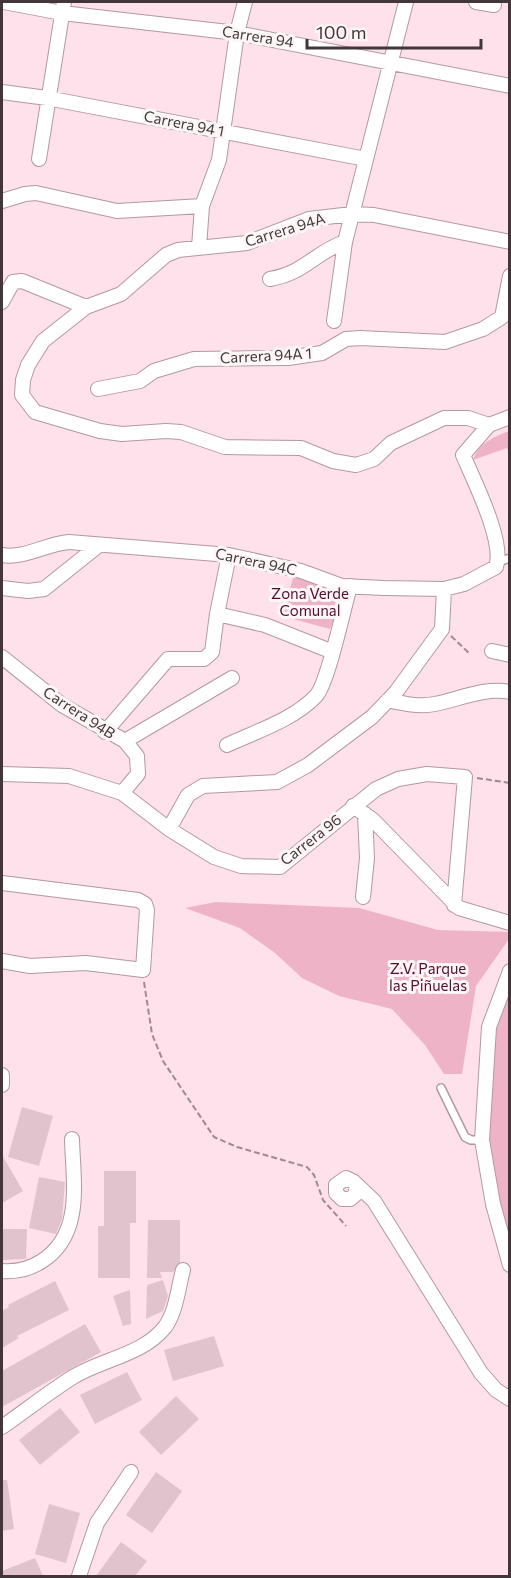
<svg xmlns="http://www.w3.org/2000/svg" width="511" height="1578" font-family="Commissioner,sans-serif">
  <style>
    .green { fill: #efb3c7 }
    .building { fill: #e0c3cc }
    .lines { fill: none; stroke-linecap: round; stroke-linejoin: round }
    .service-casing { stroke: #b398a1; stroke-width: 10 }
    .minor-casing { stroke: #b398a1; stroke-width: 16 }
    .path { stroke: #9f8a91; stroke-width: 2; stroke-dasharray: 6 3; stroke-linecap: butt }
    .service { stroke: #fff; stroke-width: 7 }
    .minor { stroke: #fff; stroke-width: 14 }
    .labels { text-anchor: middle; stroke-width: 6; stroke-linejoin: round; paint-order: stroke }
    .street-label { font-size: 15px; fill: #42363a; stroke: #fcf6f7 }
    .park-label { font-size: 15px; fill: #570b30; stroke: #fcf6f7 }
  </style>
  <rect width="100%" height="100%" fill="#fee1ea"/>
  <path class="green" d="M509 431V454L507 448 473 460C480 442 492 438 509 431Z
    M294 575 344 594 330 629 282 616Z
    M216 902 359 908 438 930 509 932V939L476 986 462 1074H444L425 1045 392 1009 339 996 302 978 275 953 240 928 185 908Z
    M509 975V1256L486 1144 490 1028Z"/>
  <path class="building" d="M22 1107 53 1116 39 1166 8 1157Z
    M2 1155 23 1191 2 1203Z
    M104 1171H136V1223H130V1278H98V1226H104Z
    M39 1177 65 1182 62 1219 56 1234 29 1228Z
    M148 1220H180V1262L173 1272H160L162 1278H147Z
    M2 1229H27L26 1259 2 1260Z
    M163 1280 168 1296 163 1311 146 1319 147 1285Z
    M55 1281 69 1310 17 1336 19 1338 2 1348V1311L9 1307 8 1305Z
    M130 1290 131 1324 123 1326 113 1296Z
    M85 1324 101 1352 2 1407V1371Z
    M214 1336 224 1366 173 1381 164 1350Z
    M127 1372 142 1400 95 1424 80 1395Z
    M176 1396 199 1419 161 1455 139 1432Z
    M60 1408 80 1432 40 1465 19 1440Z
    M156 1472 182 1491 152 1533 126 1515Z
    M2 1480H7L14 1529 2 1531Z
    M49 1504 80 1513 66 1563 35 1554Z
    M121 1542 147 1561 135 1576H96Z
    M35 1558 43 1576H2V1571Z"/>
  <g class="lines">
    <g class="service-casing">
      <path id="service" d="M498 562 510 558
        M441 1088 465 1137 471 1140H482"/>
    </g>
    <g class="minor-casing">
      <path id="minor" d="M4 2 62 13 237 33 510 86
        M476 2 494 5
        M2 92 47 98 366 159
        M39 159 64 2
        M2 201 25 194 36 193 117 211 202 206
        M510 242 374 215 352 214 309 219 247 243 178 250 166 255 121 294 86 307 43 341 28 365 23 380 22 395 35 412 100 431 122 434 166 431 181 432 225 447 301 448 333 461 356 465 374 459 391 443 444 418H468L489 425 510 417
        M199 247 202 206 219 160 237 33 245 2
        M270 279C305 273 315 252 345 242
        M2 302 13 282 22 281 86 307
        M334 321 345 242 406 2
        M98 389 140 381 154 371 194 359 288 358 322 353 346 339 360 338 445 342 483 329 502 317 510 276
        M2 555C25 559 45 544 69 542L229 555 301 571 342 586 384 588 444 589 464 584 496 567C505 542 474 481 463 455L489 425
        M2 588 28 591 44 589 99 545
        M217 614 265 625 333 652
        M492 651 510 655
        M2 657 62 705 125 741 137 756 138 774 122 793
        M388 700C404 704 419 707 435 704 460 699 484 687 510 692
        M105 732 168 659H204L212 652 217 614 229 555
        M125 741 232 678
        M227 745C257 731 293 720 316 696 328 683 344 607 350 586
        M2 774 69 776 122 793 169 829 214 857 241 866 280 867 376 789 398 779 427 774 465 777 454 905
        M353 806 373 820 459 908 510 923
        M169 829 188 795 203 786 277 782 308 765 372 717 396 692 442 629 444 589
        M2 883 138 900 145 904 147 910 143 970 86 963 30 966 2 961
        M363 897 367 858 365 814
        M510 971 489 1027 482 1140 493 1204 510 1265
        M2 1075V1085
        M356 1185V1194L350 1199H342L336 1193V1185L346 1178 354 1182 374 1201 481 1373 496 1390 510 1399
        M2 1271C16 1272 30 1269 42 1261 84 1234 73 1181 72 1139
        M2 1427C25 1411 49 1392 73 1377 102 1359 143 1355 165 1327 176 1312 178 1289 183 1270
        M79 1576 97 1523 131 1472"/>
    </g>
    <path class="path" d="M451 636 469 653
      M477 778 510 783
      M144 982 152 1034 163 1061 214 1137 237 1147 307 1167 314 1175 323 1200 346 1226"/>
    <use href="#service" class="service"/>
    <use href="#minor" class="minor"/>
  </g>
  <g class="labels">
    <g class="street-label">
      <text transform="translate(258 37) rotate(9)" y="5">Carrera 94</text>
      <text transform="translate(184 124) rotate(11)" y="5">Carrera 94 1</text>
      <text transform="translate(285 230) rotate(-17)" y="5">Carrera 94A</text>
      <text transform="translate(266 356) rotate(-3)" y="5">Carrera 94A 1</text>
      <text transform="translate(256 562) rotate(12)" y="5">Carrera 94C</text>
      <text transform="translate(79 713) rotate(33)" y="5">Carrera 94B</text>
      <text transform="translate(311 840) rotate(-38)" y="5">Carrera 96</text>
    </g>
    <g class="park-label">
      <text x="310" y="599">Zona Verde<tspan x="310" dy="17">Comunal</tspan></text>
      <text x="428" y="974">Z.V. Parque<tspan x="428" dy="17">las Piñuelas</tspan></text>
    </g>
  </g>
  <rect width="511" height="1578" fill="none" stroke="#42363a" stroke-width="6"/>
  <path d="M307 39v9h174v-9" fill="none" stroke="#42363a" stroke-width="3"/>
  <text x="316" y="39" font-size="18" fill="#42363a" stroke="#fcf6f7" stroke-width="4.5" paint-order="stroke">100 m</text>
</svg>
